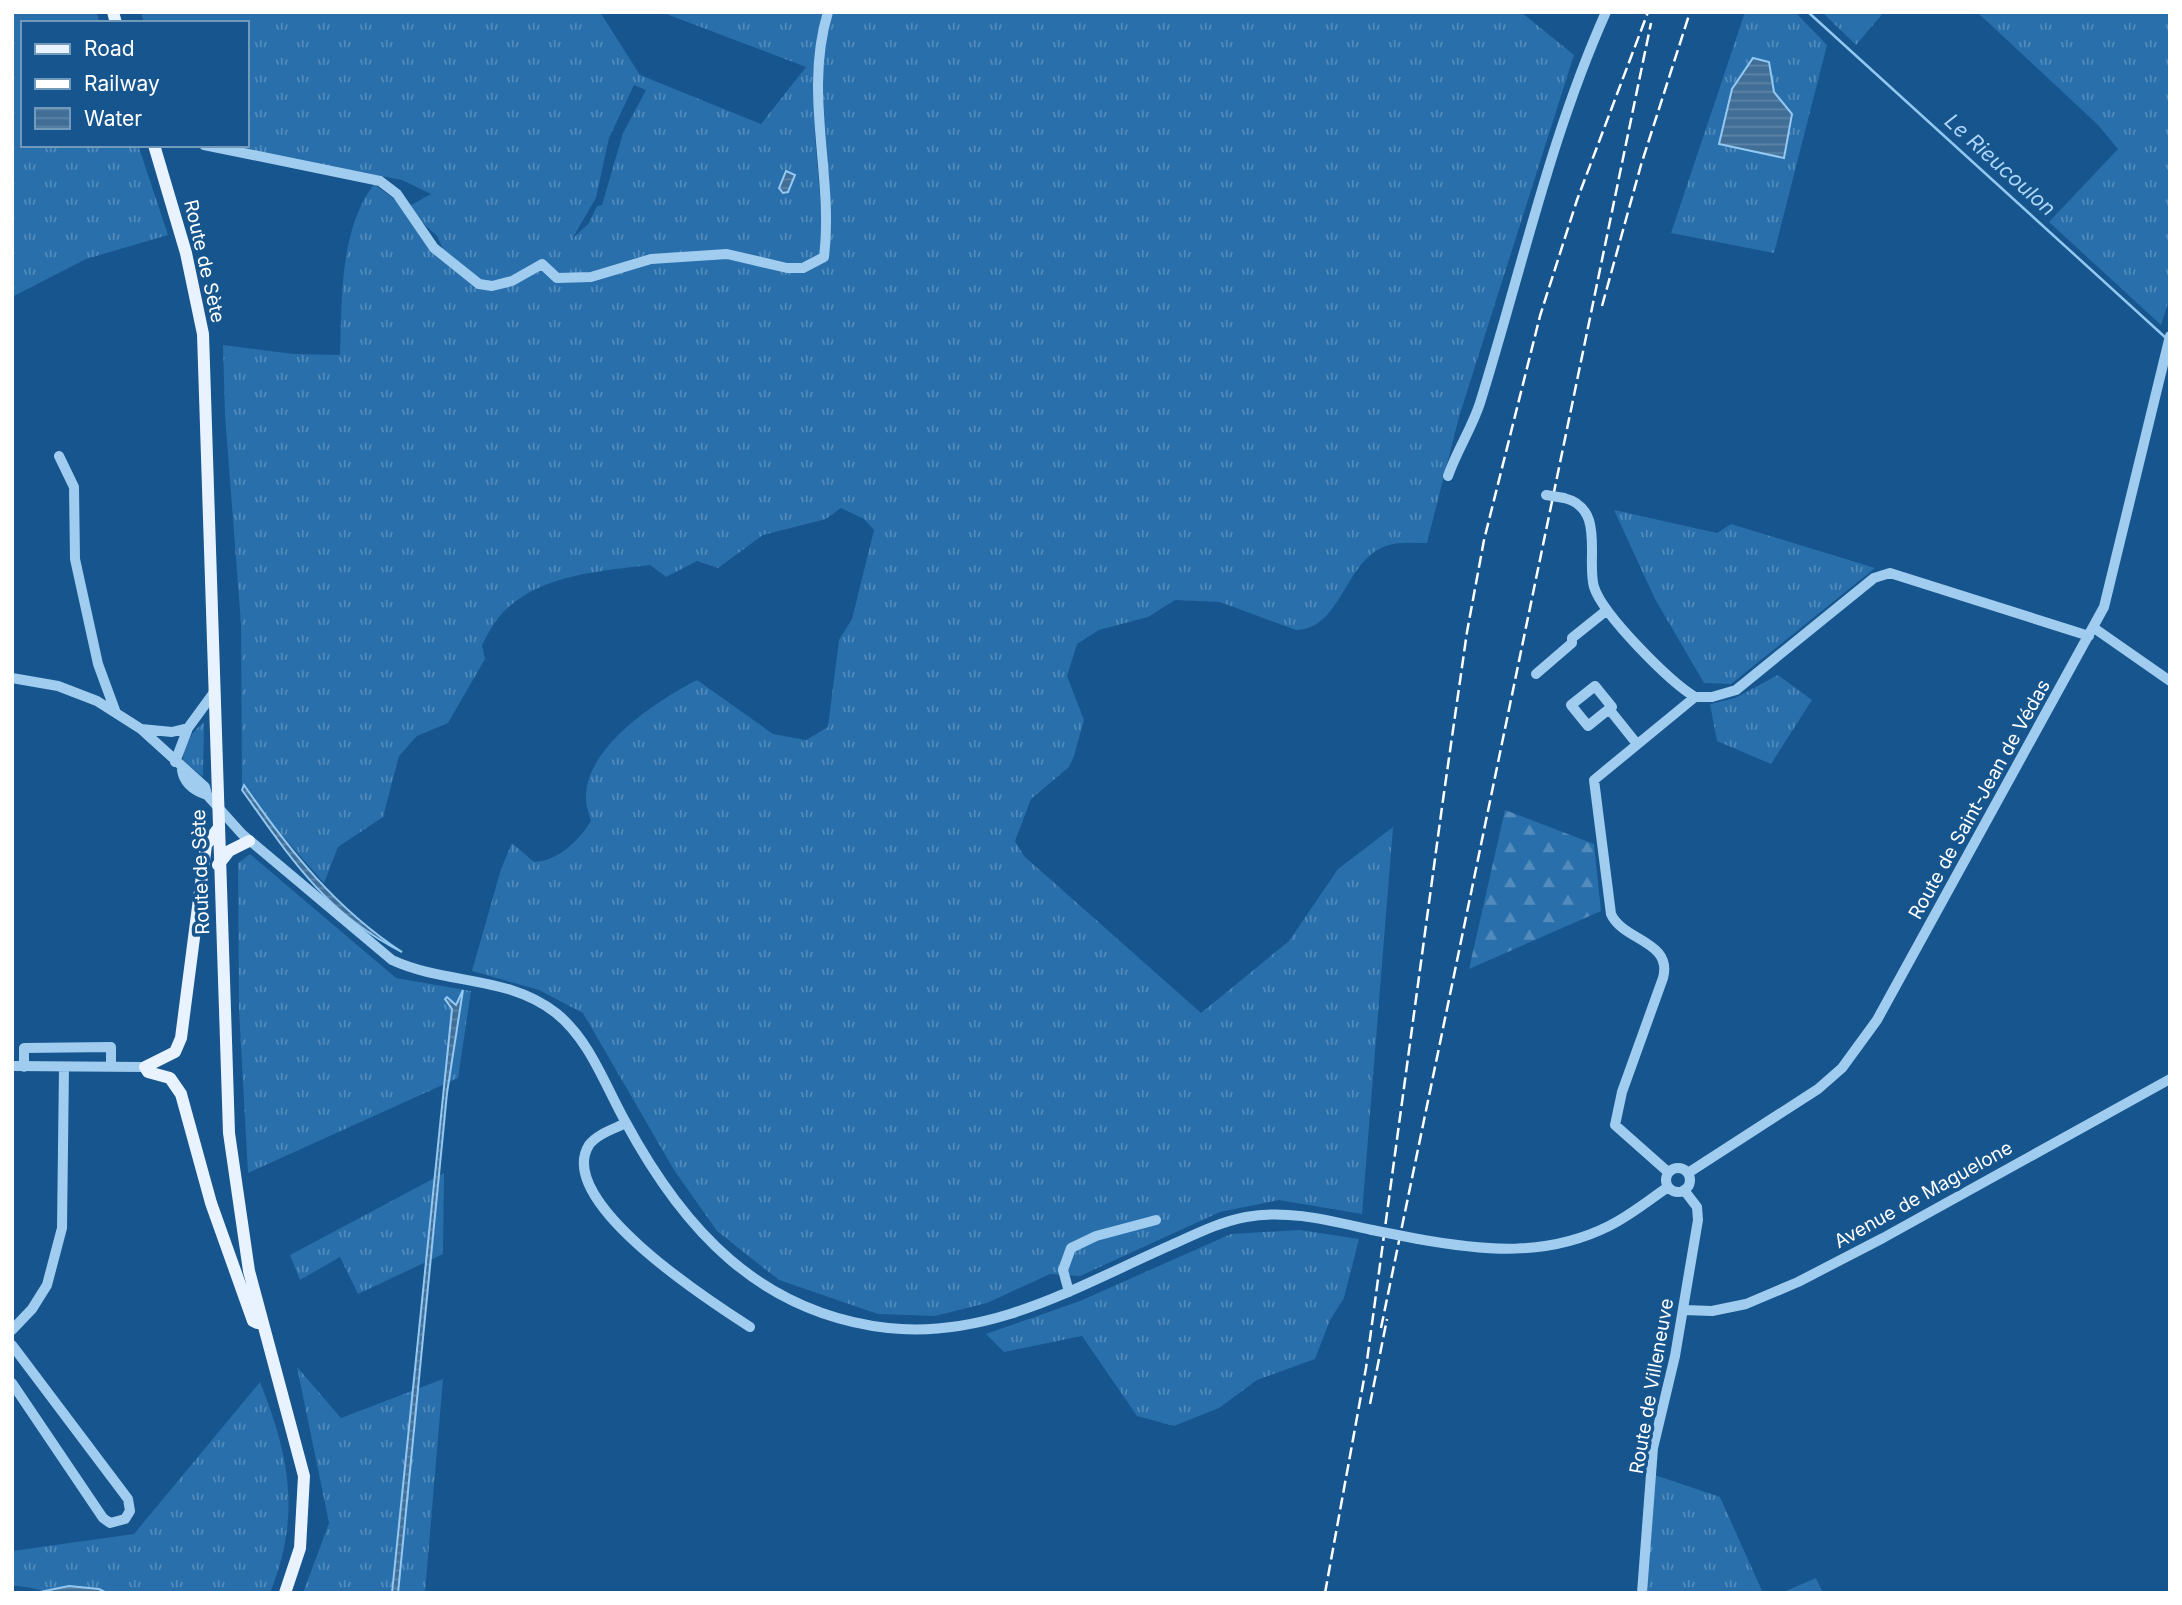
<svg xmlns="http://www.w3.org/2000/svg" width="2182" height="1605" font-family="Inter,sans-serif">
  <style>
    .grass { fill: url(#grass-tufts); fill-rule: evenodd }
    .forest { fill: url(#forest-firs) }
    .park { fill: #286fab }
    .water { fill: url(#water-rules); stroke: #93c8f2; stroke-width: 2 }
    .lines { fill: none; stroke-linecap: round; stroke-linejoin: round }
    .stream { stroke: #93c8f2; stroke-width: 2.5 }
    .minor { stroke: #a0ccef; stroke-width: 10 }
    .major { stroke: #e9f3ff; stroke-width: 12 }
    .rail { stroke: #fff; stroke-width: 2.5; stroke-dasharray: 12 5; stroke-linecap: butt }
    .minor-bridge { stroke: #a0ccef; stroke-width: 10 }
    .labels { text-anchor: middle; stroke-width: 7; stroke-linejoin: round; paint-order: stroke }
    .street-label { font-size: 19px; fill: #fff; stroke: #16558d }
    .water-label { font-size: 21px; font-style: italic; fill: #acd5f7; stroke: #16558d }
  </style>
  <defs>
    <pattern id="grass-tufts" width="24" height="20" patternUnits="userSpaceOnUse" patternTransform="scale(1.75)"><rect width="24" height="20" fill="#286fab"/><path d="M3 7l-1-3M5 7V3M7 7l1-3M15 17l-1-3M17 17v-4M19 17l1-3" fill="none" stroke="#538cbc"/></pattern>
    <pattern id="forest-firs" width="22" height="20" patternUnits="userSpaceOnUse" patternTransform="scale(1.75)"><rect width="22" height="20" fill="#286fab"/><path d="M5 1l3.5 6h-7zM16 11l3.5 6h-7z" fill="#538cbc"/></pattern>
    <pattern id="water-rules" width="6" height="5" patternUnits="userSpaceOnUse" patternTransform="scale(1.75)"><rect width="6" height="5" fill="#416e97"/><path d="M0 2.5h6" fill="none" stroke="#5e84a7"/></pattern>
  </defs>
  <rect width="100%" height="100%" fill="#16558d"/>
  <path class="grass" d="M12 12H97L99 23H23V145H138L168 235 86 259 12 297Z
    M141 12H600L640 75 761 124 806 67 661 12H1521L1574 55 1459 417 1427 543C1412 543 1397 541 1383 547 1344 564 1341 629 1296 630L1220 602 1175 600 1148 617 1099 630 1077 644 1067 676 1084 720 1074 756 1069 767 1031 799 1015 841 1024 856 1201 1013 1289 941 1338 869 1393 827 1362 1214 1279 1200 1220 1212 1080 1276 1050 1274 987 1303 935 1316 878 1314 779 1280 717 1231 674 1170 583 1013 539 990 472 971 501 869 512 843 534 862C559 861 579 840 591 821 589 814 586 806 586 800 583 748 658 700 697 680L773 734 806 740 828 727 839 640 852 619 874 530 864 519 841 508 826 519 763 535 718 568 697 561 666 577 650 565C599 571 534 575 499 617 492 625 487 636 482 645L485 659 448 723 417 736 399 756 383 817 338 847 324 883 242 790 241 624 225 415 223 345 294 354 340 355C342 299 339 231 374 184L406 208 431 194 402 180 219 145H247V23H144ZM814 70 822 221 815 136ZM634 85 646 90 623 133 602 205 597 206 589 223 572 239 596 198 609 138ZM411 212 437 236 444 251 470 271 442 255Z
    M1745 12H1795L1827 45 1774 253 1671 233Z
    M1822 12H1884L1856 45Z
    M1977 12H2170V297L2161 325 2049 222 2118 149 2098 125Z
    M1614 510 1717 533 1731 524 1875 568 1731 684 1704 683 1655 599Z
    M1778 675 1812 700 1771 764 1717 741 1710 704 1735 698Z
    M204 722 203 777 183 761C183 744 192 732 204 722Z
    M250 854 396 978 471 991 458 1078 248 1173 239 1010 238 863Z
    M444 1173 443 1254 358 1294 340 1257 300 1280 290 1255Z
    M1300 1230 1359 1239 1344 1298 1330 1320 1315 1359 1257 1380 1219 1408 1174 1426 1137 1416 1082 1336 1004 1352 986 1334 1080 1301 1231 1234Z
    M297 1367 341 1418 443 1379 425 1593H303L329 1523Z
    M260 1382C290 1457 301 1516 270 1593H107C85 1582 62 1593 40 1590 30 1588 23 1586 12 1586V1551L134 1534Z
    M1655 1475 1720 1497 1763 1593H1647Z"/>
  <path class="forest" d="M1505 810 1594 844 1601 911 1469 969Z"/>
  <path class="park" d="M1816 1578 1823 1593H1781Z"/>
  <path class="water" d="M1753 58 1769 62 1774 92 1792 114 1784 158 1719 144 1732 89Z
    M786 171 795 175 788 192 783 193 779 188Z
    M244 785C288 849 336 909 402 952 325 913 290 857 242 790Z
    M463 990 447 1093 398 1593H392L452 1009 445 999 447 997 456 1005Z
    M69 1586 99 1589 107 1593H35Z"/>
  <g class="lines">
    <path class="stream" d="M1808 12 2166 338"/>
    <path class="minor" d="M204 145 380 181 397 194 434 248 479 284 492 286 512 281 542 264 557 278 591 277 651 259 727 254 787 268H803L824 257C834 176 803 94 828 12
      M59 456 74 487 75 559 98 664 116 713
      M1448 476C1457 450 1472 428 1480 403 1521 272 1550 137 1606 12
      M1564 498C1606 508 1586 559 1594 587 1603 615 1669 681 1695 697
      M2094 628 2170 681
      M1536 674 1572 643V638L1607 610
      M12 678 58 686 97 701 141 729 205 787 207 795 242 834 392 960C446 985 508 975 556 1013 589 1039 605 1085 625 1121 683 1229 759 1313 888 1328 991 1339 1078 1286 1169 1246 1194 1235 1219 1222 1246 1217 1288 1209 1331 1221 1372 1230
      M1609 709 1612 707 1595 686 1571 705 1588 726 1609 709 1637 744
      M141 729 172 732 188 728 215 691
      M175 762 188 728
      M182 770C184 784 195 791 207 795
      M12 1066 145 1067
      M24 1067V1048L111 1047V1067
      M626 1123C614 1129 597 1134 589 1145 554 1201 711 1302 750 1327
      M1666 1180a12 12 0 1 1 24 0a12 12 0 1 1-24 0Z
      M1668 1172 1615 1125 1622 1092 1663 978C1673 941 1623 941 1611 914L1594 780 1695 697H1712L1736 690 1874 578 1890 573 2089 636
      M1688 1173 1818 1089 1842 1068 1877 1020 2104 607 2170 336
      M1418 1239C1485 1251 1547 1257 1609 1226 1631 1215 1649 1200 1668 1187
      M1069 1292 1063 1270 1071 1248 1096 1236 1156 1220
      M1684 1310 1712 1311 1746 1304 1798 1282 1883 1238 2170 1079
      M12 1330 32 1309 47 1285 62 1228 64 1067
      M12 1345 128 1499 130 1511 125 1519 110 1523 103 1518 12 1383
      M1642 1593 1653 1448 1675 1356 1698 1220 1697 1207 1684 1190"/>
    <path class="major" d="M113 12 116 23
      M154 145 186 253 203 334 229 1133 249 1271 304 1476 300 1548 285 1593
      M217 830 206 845 181 1038 175 1052 145 1067 148 1072 170 1078 181 1094 211 1203 253 1321 257 1323
      M218 865 229 851 249 841"/>
    <path class="rail" d="M1602 306 1641 165 1690 12
      M1381 1328 1651 23
      M1370 1404 1387 1319
      M1325 1593 1366 1368 1442 807 1467 632 1484 540 1540 316 1577 200 1648 12"/>
    <path class="minor-bridge" d="M1546 495 1564 498
      M1372 1230 1418 1239"/>
  </g>
  <g class="labels">
    <g class="street-label">
      <text transform="translate(205 261) rotate(77)" y="7">Route de Sète</text>
      <text transform="translate(1979 799) rotate(-61)" y="7">Route de Saint-Jean de Védas</text>
      <text transform="translate(200 872) rotate(-92)" y="7">Route de Sète</text>
      <text transform="translate(1923 1194) rotate(-29)" y="7">Avenue de Maguelone</text>
      <text transform="translate(1651 1386) rotate(-80)" y="7">Route de Villeneuve</text>
    </g>
    <g class="water-label">
      <text transform="translate(2000 165) rotate(42)" y="7">Le Rieucoulon</text>
    </g>
  </g>
  <rect width="2182" height="1605" fill="none" stroke="#ffffff" stroke-width="28"/>
  <rect x="21" y="21" width="228" height="126" fill="#16558d" stroke="#7399bb" stroke-width="2"/>
  <rect x="35" y="44" width="35" height="10" fill="#e9f3ff" stroke="#7399bb" stroke-width="2"/>
  <text x="84" y="56" font-size="21" fill="#ffffff">Road</text>
  <rect x="35" y="79" width="35" height="10" fill="#ffffff" stroke="#7399bb" stroke-width="2"/>
  <text x="84" y="91" font-size="21" fill="#ffffff">Railway</text>
  <rect x="35" y="108" width="35" height="21" fill="url(#water-rules)" stroke="#7399bb" stroke-width="2"/>
  <text x="84" y="126" font-size="21" fill="#ffffff">Water</text>
</svg>
